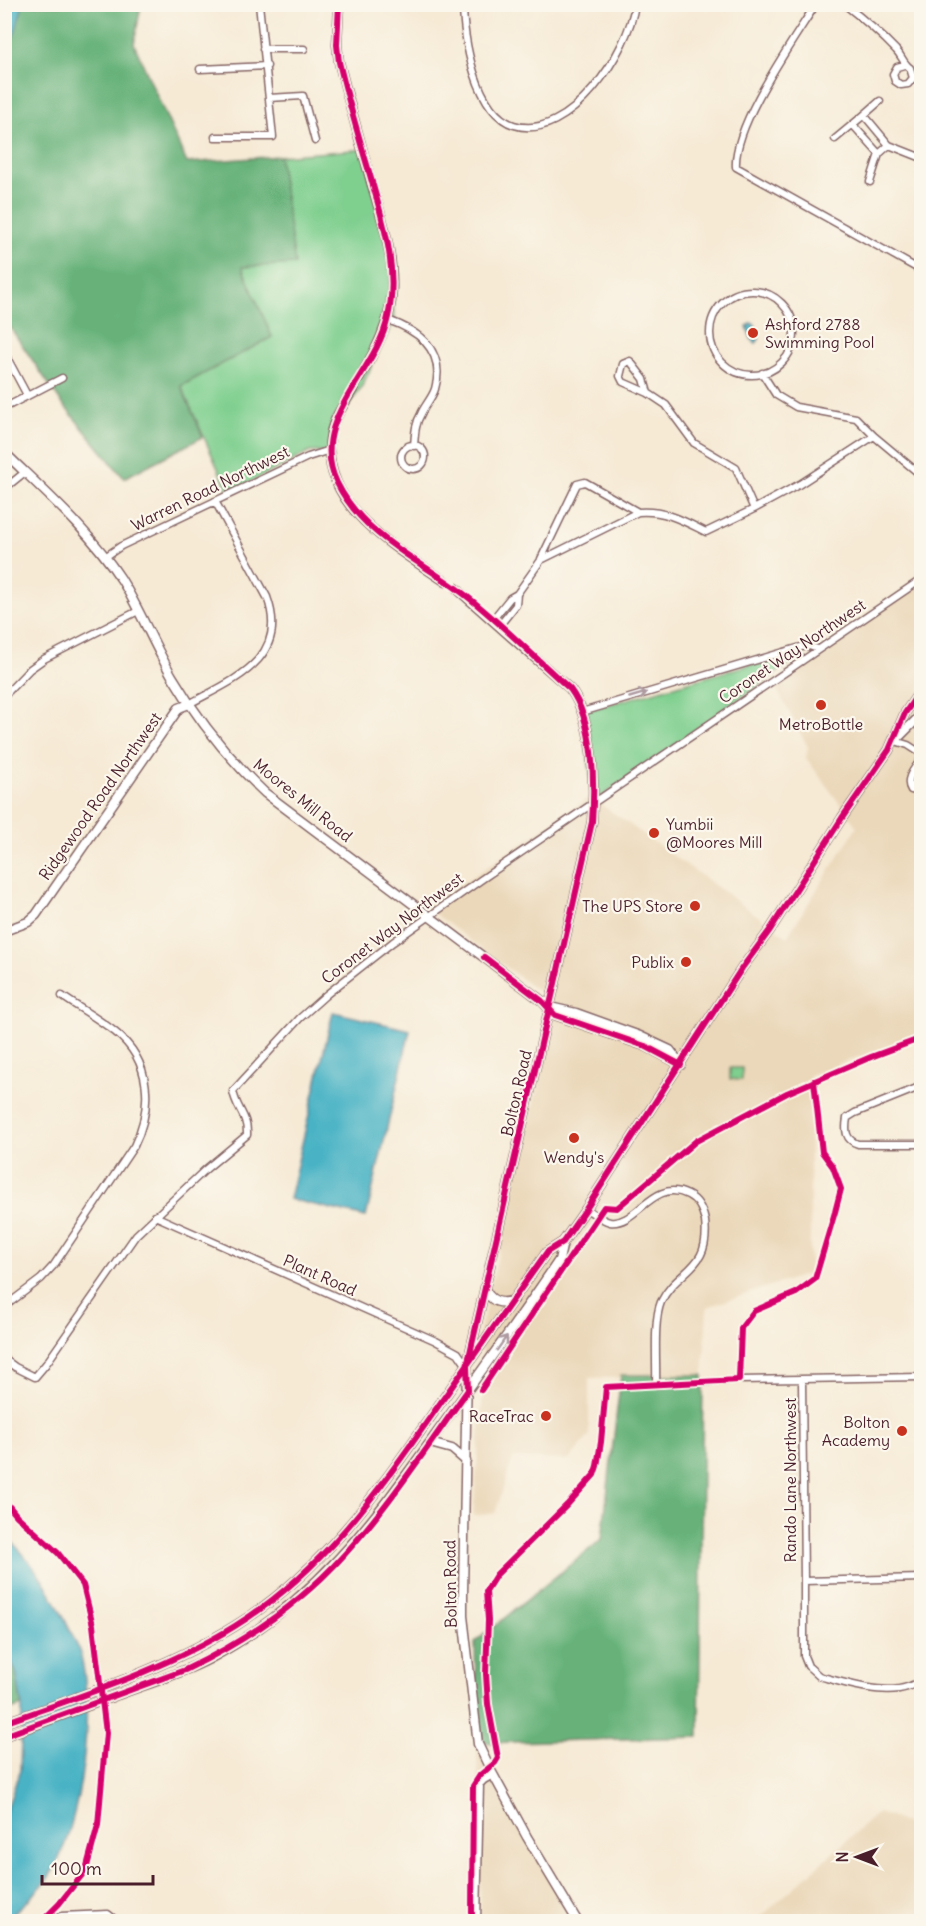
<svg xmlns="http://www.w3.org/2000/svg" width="926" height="1926" font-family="Delius,sans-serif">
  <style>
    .built { fill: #ebd8ba }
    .green { fill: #7fcf8f; stroke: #64775d; stroke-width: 1.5 }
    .forest { fill: #67b27a; stroke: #586852; stroke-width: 1.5 }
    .water { fill: #48b3c5; stroke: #496978; stroke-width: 1.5 }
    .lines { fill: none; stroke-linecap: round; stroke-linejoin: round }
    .street-casing { stroke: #866666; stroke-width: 9 }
    .secondary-casing { stroke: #866666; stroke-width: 11 }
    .street { stroke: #fff; stroke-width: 6 }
    .secondary { stroke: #fff; stroke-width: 8 }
    .cycleway-casing { stroke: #fbf7ec; stroke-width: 10 }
    .cycleway { stroke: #d6006c; stroke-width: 6 }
    .oneway { stroke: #ae9aa0 }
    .poi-dot { fill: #c8321e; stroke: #fbf7ec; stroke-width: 2 }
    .labels { text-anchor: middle; stroke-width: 4.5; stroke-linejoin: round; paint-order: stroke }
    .poi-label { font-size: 16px; fill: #4a1f2b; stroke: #fbf7ec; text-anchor: end }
    .street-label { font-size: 16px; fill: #4a1f2b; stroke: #fbf7ec }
  </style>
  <rect width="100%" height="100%" fill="#fbf7ec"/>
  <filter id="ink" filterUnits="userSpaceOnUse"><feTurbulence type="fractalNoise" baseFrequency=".0167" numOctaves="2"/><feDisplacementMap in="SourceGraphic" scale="12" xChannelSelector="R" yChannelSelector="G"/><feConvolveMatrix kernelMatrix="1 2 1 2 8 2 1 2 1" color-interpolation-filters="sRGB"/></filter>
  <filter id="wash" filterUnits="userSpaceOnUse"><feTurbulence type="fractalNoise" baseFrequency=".008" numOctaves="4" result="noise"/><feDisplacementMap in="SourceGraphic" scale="24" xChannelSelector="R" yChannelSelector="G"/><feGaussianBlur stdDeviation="1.35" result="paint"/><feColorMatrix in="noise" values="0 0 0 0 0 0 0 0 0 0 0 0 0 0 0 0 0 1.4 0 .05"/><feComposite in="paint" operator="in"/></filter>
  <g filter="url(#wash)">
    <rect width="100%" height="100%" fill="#f6ead5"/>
    <path class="built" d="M921 579V1034L810 1075V1273L707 1307 703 1375 589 1378V1436L569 1460 513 1458 495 1513 473 1516 482 1402 490 1375 478 1340 557 1005 427 908 587 799 598 802 787 937 857 827 806 758 808 747 775 686Z
      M477 1743 530 1833 581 1921H481Z
      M879 1812 921 1830V1921H756Z"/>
    <path class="green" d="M366 149 391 256 394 320 361 388 343 414 333 434V452H310L229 493 181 386 272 337 241 266 294 264 279 156Z
      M813 647 594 802 582 712Z
      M730 1068H742V1080L730 1079Z"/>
    <path class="forest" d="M4 5H141L134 44 187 163 279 156 295 264 242 267 272 337 181 386 203 437 124 478 61 402 5 320Z
      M621 1375H703L699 1737 477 1743 475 1642 602 1539Z
      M4 1646 16 1672 22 1706 5 1712Z"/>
    <path class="water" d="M5 4 23 5 15 33 5 55Z
      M751 323 755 325 759 339 756 343 752 341 747 327Z
      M333 1012 410 1030 366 1217 289 1199Z
      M4 1534C30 1558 47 1585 63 1616 70 1630 77 1642 81 1657 95 1712 81 1824 52 1872 40 1891 22 1906 5 1921V1814L20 1770 22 1706 16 1672 5 1646Z"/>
  </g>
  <g filter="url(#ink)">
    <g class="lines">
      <g class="street-casing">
        <path id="street" d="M463 4C463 39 476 113 514 125 569 143 629 51 635 4
          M816 4C793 41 733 125 736 167L922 271
          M844 4C862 18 880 33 896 50 902 56 903 63 910 68L913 78 908 84 901 85 895 81 893 74 897 67 904 65
          M263 49H304
          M200 69 267 66
          M269 98 303 96 315 141
          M880 101 864 115 889 145 922 158
          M853 125 879 154 889 145
          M215 137H273L259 4
          M835 139 864 115
          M870 182 879 154
          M710 333a42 42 0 1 1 84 0a42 42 0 1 1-84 0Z
          M388 320C419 331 446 351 435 389 432 398 425 405 421 414 415 424 415 434 414 446
          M4 352 27 395
          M630 361 644 379 648 393 623 382 620 376 623 364Z
          M762 373 776 395 796 407 856 418 874 436 922 476
          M648 393 666 405 694 443 736 468 754 509
          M6 407 62 378
          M401 457a12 12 0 1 1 24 0a12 12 0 1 1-24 0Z
          M4 489 25 472
          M105 557 121 546 308 457 330 450
          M541 559 577 484 585 482 638 512
          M493 619 510 598 517 594 541 560 638 512C665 510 682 520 706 532L754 509 800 484 874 436
          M500 625 516 605 517 594
          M4 696 30 669 44 659 138 611
          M189 704C233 680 290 659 267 597L215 501
          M582 712 801 647 809 646 818 649
          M895 741 908 745 922 754
          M922 758C915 768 904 779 911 790L922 792
          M922 1086 855 1113 847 1118C845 1130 845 1140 858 1144H922
          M586 1209C593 1213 602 1220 610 1222 637 1226 653 1177 688 1195 698 1200 703 1211 705 1221 711 1271 677 1268 661 1302 653 1321 657 1363 656 1385L739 1380 922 1377
          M155 1216 436 1341 458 1353 467 1366
          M4 1307 41 1279 54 1265 134 1146C153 1107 152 1061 115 1032 99 1019 79 1008 62 996
          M4 1359 15 1367 35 1377 46 1364 136 1235 206 1169 247 1135C248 1115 236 1109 233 1091L300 1018 327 994 393 942 482 879 922 579
          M802 1379 804 1581
          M922 1578 804 1581V1656L808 1666 819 1676C845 1683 900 1702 922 1678
          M46 1922 61 1916 108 1914 118 1922
          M477 1922 480 1784 484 1780 493 1775"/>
      </g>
      <g class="secondary-casing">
        <path id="secondary" d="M339 4 337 45 339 62C349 103 361 144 372 185 382 218 393 253 392 288 391 325 374 353 356 384 347 400 335 415 331 433 317 505 397 548 446 582
          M4 452C45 492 90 531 121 579 140 610 154 645 172 676 198 720 228 758 265 793L542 1001 555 1015 645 1046 681 1065
          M456 588 570 689C594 721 595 783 592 822L467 1366 463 1595V1616L478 1744 489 1767 527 1837 578 1922
          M897 739 916 720 922 712
          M4 931 28 922 36 915 179 708 189 704
          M550 1007 576 1013 640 1036 670 1050 679 1062
          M485 1289C491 1302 501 1305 514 1300
          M430 1443 452 1449 466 1461
          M4 1723C83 1695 164 1670 235 1626 321 1573 377 1493 434 1412 472 1358 509 1305 547 1252L563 1242 586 1209 742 968 770 930 842 818 889 750 905 713 922 688
          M4 1736C43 1723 81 1708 120 1694 150 1683 180 1674 209 1659 317 1602 375 1519 444 1423 483 1369 522 1315 559 1260L563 1242"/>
      </g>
      <use href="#street" class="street"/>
      <use href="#secondary" class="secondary"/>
      <g class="cycleway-casing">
        <path id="cycleway" d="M484 957 542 1001 555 1015 645 1046 681 1065
          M481 1390 604 1207 617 1208 696 1141 787 1093 871 1057 922 1038
          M4 1500 17 1516 58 1553 83 1585 93 1625 106 1733 98 1825 86 1870 59 1904 41 1922
          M4 1723C83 1695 164 1670 235 1626 321 1573 377 1493 434 1412 472 1358 509 1305 547 1252L563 1242 586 1209 742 968 770 930 842 818 889 750 905 713 922 688
          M4 1736 185 1670C244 1642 300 1604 344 1555 390 1504 428 1446 468 1390L467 1366 592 822C595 783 594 721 570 689 536 659 504 626 469 598 424 562 364 538 337 483 307 421 376 374 388 317 399 269 383 221 370 175 359 138 348 100 339 62L337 45 339 4
          M469 1922 472 1914 473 1786 480 1775 495 1763 498 1758 488 1704 486 1674 488 1620 486 1591 496 1575 567 1505 594 1475 597 1466 601 1442 606 1387 739 1380 741 1328 754 1311 796 1293 815 1279 835 1212 841 1189 833 1167 822 1152 814 1081"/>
      </g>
      <use href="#cycleway" class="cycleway"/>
    </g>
    <defs><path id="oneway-shaft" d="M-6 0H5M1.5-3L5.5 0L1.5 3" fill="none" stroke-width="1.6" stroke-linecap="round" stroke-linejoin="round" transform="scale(1.5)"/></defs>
    <g class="oneway">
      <use href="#oneway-shaft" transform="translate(638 695) rotate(-16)"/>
      <use href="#oneway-shaft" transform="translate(502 1343) rotate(-55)"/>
    </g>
  </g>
  <g class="poi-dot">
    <circle cx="753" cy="333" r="6"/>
    <circle cx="821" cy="705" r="6"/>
    <circle cx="654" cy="833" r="6"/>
    <circle cx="695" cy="906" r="6"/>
    <circle cx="686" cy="962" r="6"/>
    <circle cx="574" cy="1138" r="6"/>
    <circle cx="546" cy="1416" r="6"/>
    <circle cx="902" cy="1431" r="6"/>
  </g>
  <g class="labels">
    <g class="poi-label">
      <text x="765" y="330" text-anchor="start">Ashford 2788<tspan x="765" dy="18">Swimming Pool</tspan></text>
      <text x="821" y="730" text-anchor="middle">MetroBottle</text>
      <text x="666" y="830" text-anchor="start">Yumbii<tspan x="666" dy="18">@Moores Mill</tspan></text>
      <text x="683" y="912">The UPS Store</text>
      <text x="674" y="968">Publix</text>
      <text x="574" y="1163" text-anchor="middle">Wendy's</text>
      <text x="534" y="1422">RaceTrac</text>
      <text x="890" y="1428">Bolton<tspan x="890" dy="18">Academy</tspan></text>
    </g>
    <g class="street-label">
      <text transform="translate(210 488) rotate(-26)" y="6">Warren Road Northwest</text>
      <text transform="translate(792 651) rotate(-34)" y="6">Coronet Way Northwest</text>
      <text transform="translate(100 796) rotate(-55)" y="6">Ridgewood Road Northwest</text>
      <text transform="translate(303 800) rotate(39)" y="6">Moores Mill Road</text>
      <text transform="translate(392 928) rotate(-37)" y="6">Coronet Way Northwest</text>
      <text transform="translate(516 1093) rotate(-77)" y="6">Bolton Road</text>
      <text transform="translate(320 1275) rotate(24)" y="6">Plant Road</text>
      <text transform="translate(790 1480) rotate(-90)" y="6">Rando Lane Northwest</text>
      <text transform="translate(450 1584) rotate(-91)" y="6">Bolton Road</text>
    </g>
  </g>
  <rect width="926" height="1926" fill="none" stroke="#fbf7ec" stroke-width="24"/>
  <g transform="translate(857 1857) rotate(270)" stroke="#fbf7ec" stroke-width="4.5" paint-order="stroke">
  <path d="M0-4.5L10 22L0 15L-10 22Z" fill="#4a1f2b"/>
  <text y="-9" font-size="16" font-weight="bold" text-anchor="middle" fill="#4a1f2b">N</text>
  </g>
  <path d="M42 1875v9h111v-9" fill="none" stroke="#4a1f2b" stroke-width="3"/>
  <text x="51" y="1875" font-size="18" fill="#4a1f2b" stroke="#fbf7ec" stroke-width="4.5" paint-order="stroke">100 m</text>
</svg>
